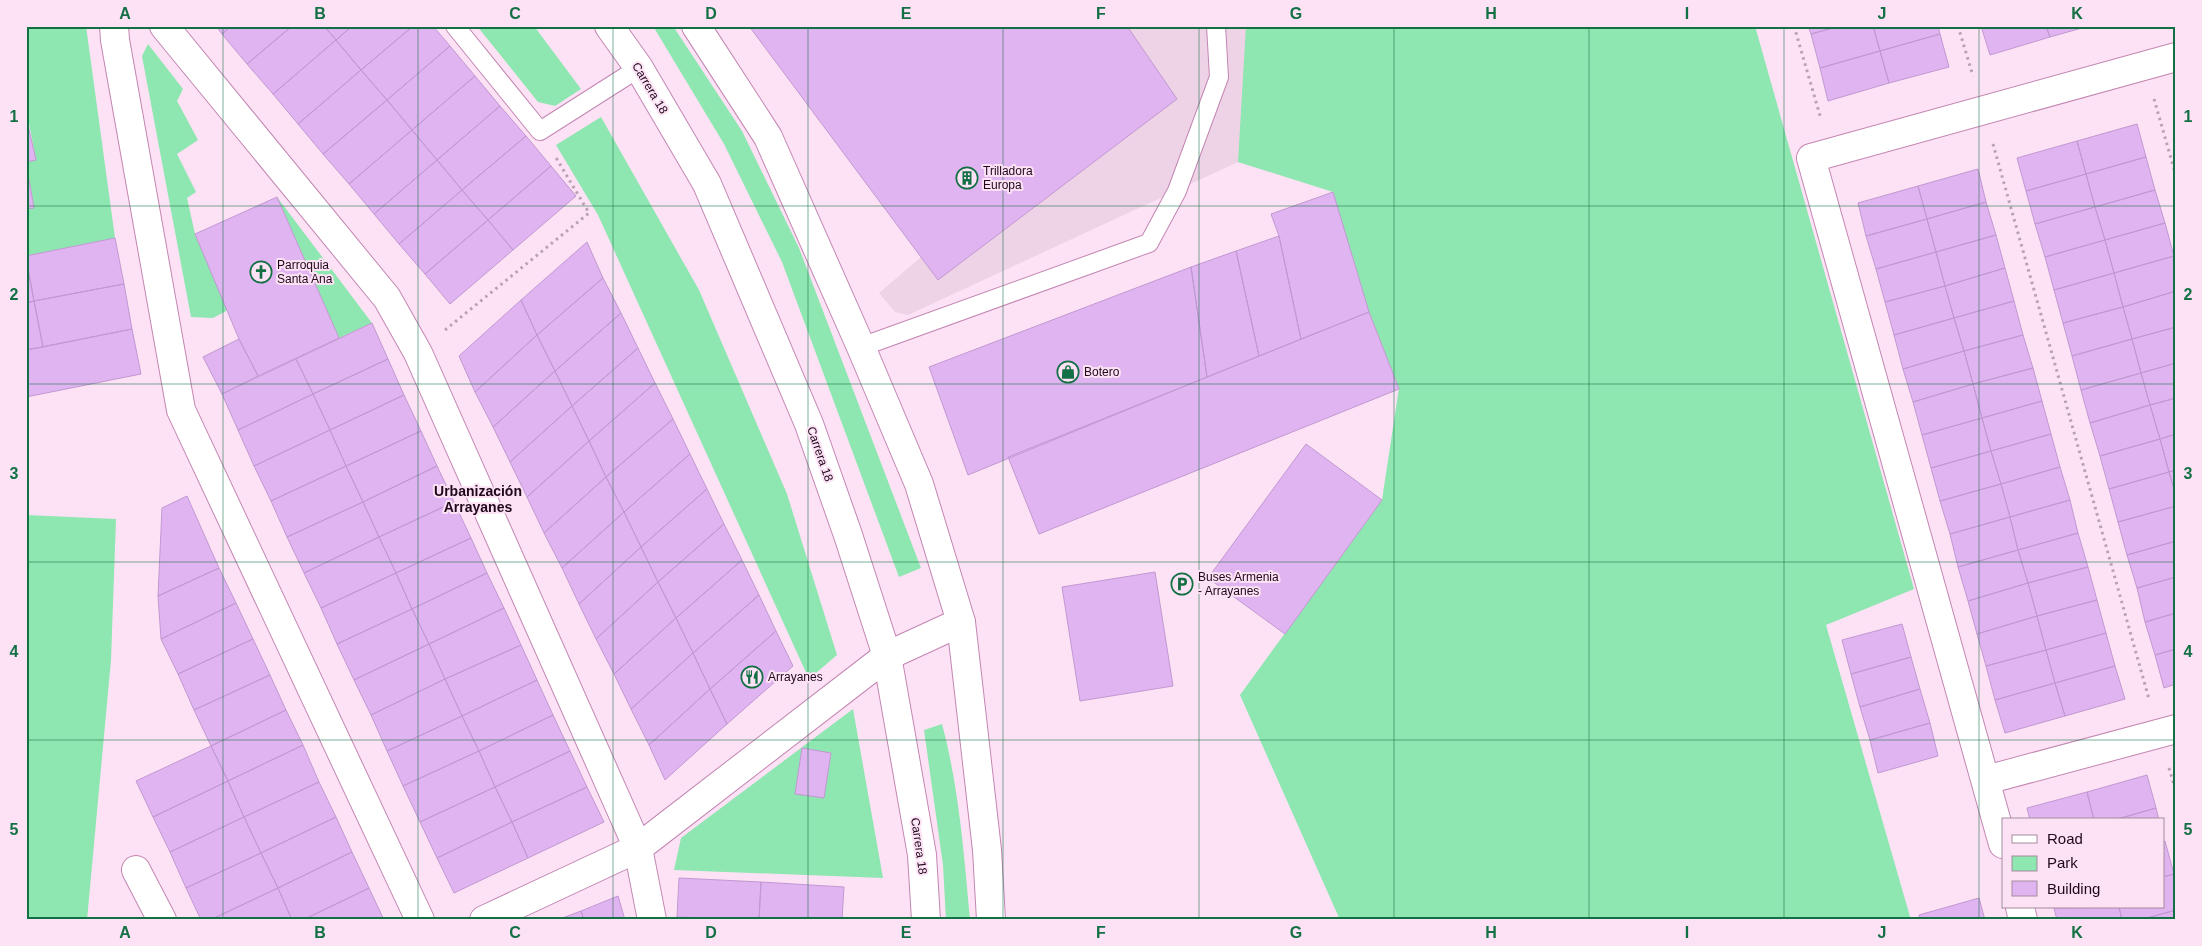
<svg xmlns="http://www.w3.org/2000/svg" width="2202" height="946" font-family="Helvetica,sans-serif">
  <style>
    .built { fill: #eed2e6 }
    .green { fill: #8ee6b1 }
    .building { fill: #e0b4f0; stroke: #c298d2 }
    .lines { fill: none; stroke-linecap: round; stroke-linejoin: round }
    .lane-casing { stroke: #c386b3; stroke-width: 20 }
    .street-casing { stroke: #c386b3; stroke-width: 30 }
    .primary-casing { stroke: #c386b3; stroke-width: 30 }
    .path { stroke: #b9a0b2; stroke-width: 3; stroke-dasharray: 2.5 4; stroke-linecap: butt }
    .lane { stroke: #fff; stroke-width: 18 }
    .street { stroke: #fff; stroke-width: 28 }
    .primary { stroke: #fff; stroke-width: 28 }
    .grid { fill: none; stroke: #137045; stroke-width: 1; stroke-opacity: 0.55 }
    .labels { text-anchor: middle; stroke-width: 4; stroke-linejoin: round; paint-order: stroke }
    .street-label { font-size: 12px; fill: #1f091a; stroke: #fce2f4 }
    .poi-label { font-size: 12px; fill: #1f091a; stroke: #fce2f4; text-anchor: start }
    .neighbourhood-label { font-size: 14px; font-weight: bold; fill: #1f091a; stroke: #fce2f4 }
    .neatline { fill: none; stroke: #137045; stroke-width: 2 }
    .grid-label { font-size: 16px; text-anchor: middle; font-weight: bold; fill: #137045 }
  </style>
  <rect width="100%" height="100%" fill="#fce2f4"/>
  <path class="built" d="M749 26H1603L1238 162 908 315 895 312 879 293 921 257Z"/>
  <path class="green" d="M26 26H86L115 238 26 256V209L34 207 26 162 36 160 26 108Z
    M477 26H534L581 89 555 106 538 102Z
    M653 26H673L742 131 799 248 921 568 899 577 782 262 724 144Z
    M1246 26H1755L1914 589 1826 625 1911 920H1340L1240 695 1382 500 1399 388 1369 312 1333 192 1238 162Z
    M148 44 183 89 177 101 198 140 177 154 196 192 187 198 195 234 228 310 213 318 191 317 142 56Z
    M601 117 699 290 787 494 837 655 809 679 598 215 556 145Z
    M277 197 372 323 339 338Z
    M26 515 116 519 111 660 87 920H26Z
    M853 709 883 878 674 870 681 838Z
    M942 724C959 787 964 855 970 920H946L943 865 924 730Z"/>
  <path class="building" d="M216 26H231L222 34Z
    M231 26H292L247 64 222 34Z
    M292 26H324L336 40 273 94 247 64Z
    M324 26H352L336 40Z
    M352 26H413L361 70 336 40Z
    M413 26H433L450 46 387 100 361 70Z
    M749 26H1127L1177 99 938 280Z
    M1808 26H1840L1811 34Z
    M1840 26H1873L1880 51 1820 68 1811 34Z
    M1873 26H1938L1940 34 1880 51Z
    M1981 26H2046L2050 37 1990 55Z
    M2046 26H2089L2050 37Z
    M1940 34 1949 67 1889 83 1880 51Z
    M336 40 361 70 298 124 273 94Z
    M450 46 475 76 412 130 387 100Z
    M1880 51 1889 83 1828 101 1820 68Z
    M361 70 387 100 323 154 298 124Z
    M475 76 500 106 437 160 412 130Z
    M387 100 412 130 349 184 323 154Z
    M500 106 526 136 462 190 437 160Z
    M26 116 36 160 26 162Z
    M2137 124 2146 157 2086 174 2077 141Z
    M412 130 437 160 374 214 349 184Z
    M526 136 551 166 488 220 462 190Z
    M2077 141 2086 174 2026 191 2017 158Z
    M2146 157 2155 190 2095 207 2086 174Z
    M437 160 462 190 399 244 374 214Z
    M26 163 34 208 26 209Z
    M551 166 576 196 513 250 488 220Z
    M1978 169 1986 202 1927 219 1918 186Z
    M2086 174 2095 207 2035 224 2026 191Z
    M1918 186 1927 219 1866 236 1858 203Z
    M462 190 488 220 425 274 399 244Z
    M2155 190 2165 223 2105 240 2095 207Z
    M1333 192 1369 312 1301 339 1279 236 1271 214Z
    M277 197 339 338 258 376 239 339 195 234Z
    M1986 202 1996 235 1936 252 1927 219Z
    M2095 207 2105 240 2045 257 2035 224Z
    M1927 219 1936 252 1876 269 1866 236Z
    M488 220 513 250 450 304 425 274Z
    M2165 223 2174 256 2114 273 2105 240Z
    M1996 235 2005 268 1945 286 1936 252Z
    M1279 236 1301 339 1259 356 1236 251Z
    M115 238 124 284 34 301 26 256Z
    M2105 240 2114 273 2054 290 2045 257Z
    M587 242 603 278 537 335 521 300Z
    M1236 251 1259 356 1207 377 1191 267Z
    M1936 252 1945 286 1885 302 1876 269Z
    M2174 256 2176 264V291L2123 307 2114 273Z
    M26 260 34 301 26 303Z
    M1191 267 1207 377 968 475 929 367Z
    M2005 268 2014 301 1954 318 1945 286Z
    M2114 273 2123 307 2063 323 2054 290Z
    M603 278 621 313 555 371 537 335Z
    M124 284 132 329 43 347 34 301Z
    M1945 286 1954 318 1894 335 1885 302Z
    M2176 291V327L2132 339 2123 307Z
    M521 300 537 335 475 392 459 356Z
    M34 301 43 347 26 350V303Z
    M2014 301 2023 335 1964 351 1954 318Z
    M2123 307 2132 339 2072 356 2063 323Z
    M1369 312 1399 389 1039 534 1008 457Z
    M621 313 638 348 572 406 555 371Z
    M1954 318 1964 351 1903 369 1894 335Z
    M372 323 388 359 313 394 296 359Z
    M2176 327V363L2141 373 2132 339Z
    M132 329 141 374 26 397V350Z
    M537 335 555 371 493 427 475 392Z
    M2023 335 2033 368 1973 384 1964 351Z
    M239 339 258 376 222 394 203 357Z
    M2132 339 2141 373 2081 390 2072 356Z
    M638 348 655 383 589 441 572 406Z
    M1964 351 1973 384 1913 402 1903 369Z
    M296 359 313 394 238 430 222 394Z
    M388 359 404 395 330 430 313 394Z
    M2176 363V398L2150 405 2141 373Z
    M2033 368 2042 401 1982 418 1973 384Z
    M555 371 572 406 510 462 493 427Z
    M2141 373 2150 405 2090 423 2081 390Z
    M655 383 673 419 606 477 589 441Z
    M1973 384 1982 418 1922 435 1913 402Z
    M313 394 330 430 254 466 238 430Z
    M404 395 421 431 346 466 330 430Z
    M2176 398V434L2160 439 2150 405Z
    M2042 401 2051 434 1991 451 1982 418Z
    M2150 405 2160 439 2100 456 2090 423Z
    M572 406 589 441 527 497 510 462Z
    M1982 418 1991 451 1931 468 1922 435Z
    M673 419 690 454 624 512 606 477Z
    M330 430 346 466 271 501 254 466Z
    M421 431 437 466 363 502 346 466Z
    M2051 434 2060 467 2001 484 1991 451Z
    M2176 434V470L2169 472 2160 439Z
    M2160 439 2169 472 2109 489 2100 456Z
    M589 441 606 477 544 533 527 497Z
    M1306 444 1382 500 1285 634 1208 578Z
    M1991 451 2001 484 1940 501 1931 468Z
    M690 454 707 489 641 547 624 512Z
    M346 466 363 502 287 537 271 501Z
    M437 466 454 502 379 537 363 502Z
    M2060 467 2070 500 2010 517 2001 484Z
    M2176 470V496L2169 472Z
    M2169 472 2176 496V506L2118 522 2109 489Z
    M606 477 624 512 562 568 544 533Z
    M2001 484 2010 517 1950 534 1940 501Z
    M707 489 724 524 658 582 641 547Z
    M187 496 219 568 158 596 162 508Z
    M2070 500 2078 533 2018 550 2010 517Z
    M363 502 379 537 304 573 287 537Z
    M454 502 471 538 396 573 379 537Z
    M2176 506V541L2127 555 2118 522Z
    M624 512 641 547 579 604 562 568Z
    M2010 517 2018 550 1958 567 1950 534Z
    M724 524 742 560 676 618 658 582Z
    M2078 533 2088 567 2028 583 2018 550Z
    M379 537 396 573 321 608 304 573Z
    M471 538 487 573 412 609 396 573Z
    M2176 541V577L2137 588 2127 555Z
    M641 547 658 582 596 639 579 604Z
    M2018 550 2028 583 1968 601 1958 567Z
    M742 560 759 595 693 653 676 618Z
    M2088 567 2097 600 2037 616 2028 583Z
    M219 568 236 603 161 639 158 596Z
    M1155 572 1173 686 1080 701 1062 587Z
    M396 573 412 609 337 644 321 608Z
    M487 573 504 608 429 644 412 609Z
    M2176 577V613L2145 622 2137 588Z
    M658 582 676 618 614 674 596 639Z
    M2028 583 2037 616 1977 634 1968 601Z
    M759 595 776 631 710 689 693 653Z
    M2097 600 2106 633 2046 650 2037 616Z
    M236 603 253 639 178 674 161 639Z
    M504 608 521 645 445 679 429 644Z
    M412 609 429 644 354 680 337 644Z
    M2176 613V649L2155 655 2145 622Z
    M2037 616 2046 650 1986 666 1977 634Z
    M676 618 693 653 631 709 614 674Z
    M1902 624 1911 657 1851 674 1842 640Z
    M776 631 793 666 727 724 710 689Z
    M2106 633 2115 666 2055 683 2046 650Z
    M253 639 270 675 194 710 178 674Z
    M429 644 445 679 371 715 354 680Z
    M521 645 537 680 462 716 445 679Z
    M2176 649V684L2164 688 2155 655Z
    M2046 650 2055 683 1995 700 1986 666Z
    M693 653 710 689 649 745 631 709Z
    M1911 657 1920 689 1860 707 1851 674Z
    M2115 666 2125 699 2065 716 2055 683Z
    M270 675 286 710 211 746 194 710Z
    M445 679 462 716 387 751 371 715Z
    M537 680 553 715 479 751 462 716Z
    M2055 683 2065 716 2005 733 1995 700Z
    M710 689 727 724 665 780 649 745Z
    M1920 689 1930 723 1870 740 1860 707Z
    M286 710 303 745 228 781 211 746Z
    M553 715 570 751 495 787 479 751Z
    M462 716 479 751 403 786 387 751Z
    M1930 723 1938 756 1878 773 1870 740Z
    M303 745 319 782 244 817 228 781Z
    M211 746 228 781 153 817 136 781Z
    M802 748 831 753 824 798 795 794Z
    M479 751 495 787 420 822 403 786Z
    M570 751 587 787 512 822 495 787Z
    M2147 775 2156 808 2114 820H2094L2087 792Z
    M228 781 244 817 170 852 153 817Z
    M319 782 336 817 261 853 244 817Z
    M495 787 512 822 437 858 420 822Z
    M587 787 604 822 528 858 512 822Z
    M2087 792 2094 820H2030L2027 808Z
    M2156 808 2159 820H2114Z
    M244 817 261 853 186 888 170 852Z
    M336 817 352 852 278 888 261 853Z
    M512 822 528 858 454 893 437 858Z
    M2165 841 2174 874 2163 877V842Z
    M352 852 369 888 303 920H292L278 888Z
    M261 853 278 888 210 920H201L186 888Z
    M2174 874 2176 910 2140 920H2122L2119 907H2163V877Z
    M679 878 761 882 759 920 677 917Z
    M761 882 844 887 842 920H759Z
    M278 888 292 920H210Z
    M369 888 384 920H303Z
    M618 896 625 920H584L581 911Z
    M1979 898 1985 920H1920L1919 915Z
    M2119 907 2122 920H2057L2054 908Z
    M2176 910V920H2140Z
    M581 911 584 920H557Z
    M688 918 727 920H688Z"/>
  <g class="lines">
    <g class="lane-casing">
      <path id="lane" d="M455 26 540 131 639 68
        M861 347 1149 243 1177 191 1219 77 1216 26"/>
    </g>
    <g class="street-casing">
      <path id="street" d="M114 26 115 40 181 410 420 920
        M164 26 387 298 418 353 638 848 652 920
        M1986 780 2176 729
        M2003 844 1811 158 2176 57
        M136 870 162 920
        M2020 907 2023 920
        M484 920 638 848 887 656 961 622"/>
    </g>
    <g class="primary-casing">
      <path id="primary" d="M609 26 639 68 707 184 809 424 848 535 887 656 922 855 926 920
        M696 26 768 137 861 347 919 484 961 622 987 850 991 920"/>
    </g>
    <path class="path" d="M1794 26 1821 119
      M1958 26 1973 76
      M2154 99 2176 176
      M1993 144 2149 699
      M445 330 589 213 555 156
      M2169 768 2176 792"/>
    <use href="#lane" class="lane"/>
    <use href="#street" class="street"/>
    <use href="#primary" class="primary"/>
  </g>
  <path class="grid" d="M223 26V920M418 26V920M613 26V920M808 26V920M1003 26V920M1199 26V920M1394 26V920M1589 26V920M1784 26V920M1979 26V920M26 206H2176M26 384H2176M26 562H2176M26 740H2176"/>
  <defs>
    <g id="building-ring" transform="scale(1.125)"><circle r="9.5" fill="#fce2f4" stroke="#137045" stroke-width="1.5"/><path d="M-4-6H4V6H1V3H-1V6H-4ZM-2.5-4.3h1.7v1.8h-1.7ZM.8-4.3h1.7v1.8H.8ZM-2.5-1h1.7V.8h-1.7ZM.8-1h1.7V.8H.8Z" fill="#137045"/></g>
    <g id="church-ring" transform="scale(1.125)"><circle r="9.5" fill="#fce2f4" stroke="#137045" stroke-width="1.5"/><path d="M-1.2-6h2.4v3.5h3.3v2.4h-3.3V6h-2.4V-.1h-3.3v-2.4h3.3Z" fill="#137045"/></g>
    <g id="shop-ring" transform="scale(1.125)"><circle r="9.5" fill="#fce2f4" stroke="#137045" stroke-width="1.5"/><path d="M-5-2.5h2.3a2.7 3.5 0 0 1 5.4 0H5L5.5 6h-11ZM-1.5-2.5h3a1.5 2.3 0 0 0-3 0Z" fill="#137045"/></g>
    <g id="parking-ring" transform="scale(1.125)"><circle r="9.5" fill="#fce2f4" stroke="#137045" stroke-width="1.5"/><path d="M-3.5-5.5H1a3.5 3.5 0 0 1 0 7H-1V5.5H-3.5ZM-1-3.4V-.6H.8a1.4 1.4 0 0 0 0-2.8Z" fill="#137045"/></g>
    <g id="restaurant-ring" transform="scale(1.125)"><circle r="9.5" fill="#fce2f4" stroke="#137045" stroke-width="1.5"/><path d="M-5-6h1v4h1v-4h1v4h1v-4h1v5L-1.5 .5V6h-2V.5L-5-1ZM5-6V6H3V1.5H1.5Q1.5-4 5-6Z" fill="#137045"/></g>
  </defs>
  <g fill-rule="evenodd">
    <use href="#building-ring" x="967" y="178"/>
    <use href="#church-ring" x="261" y="272"/>
    <use href="#shop-ring" x="1068" y="372"/>
    <use href="#parking-ring" x="1182" y="584"/>
    <use href="#restaurant-ring" x="752" y="677"/>
  </g>
  <g class="labels">
    <g class="street-label">
      <text transform="translate(650 88) rotate(59)" y="4">Carrera 18</text>
      <text transform="translate(820 454) rotate(71)" y="4">Carrera 18</text>
      <text transform="translate(919 846) rotate(82)" y="4">Carrera 18</text>
    </g>
    <g class="poi-label">
      <text x="983" y="175">Trilladora<tspan x="983" dy="14">Europa</tspan></text>
      <text x="277" y="269">Parroquia<tspan x="277" dy="14">Santa Ana</tspan></text>
      <text x="1084" y="376">Botero</text>
      <text x="1198" y="581">Buses Armenia<tspan x="1198" dy="14">- Arrayanes</tspan></text>
      <text x="768" y="681">Arrayanes</text>
    </g>
    <g class="neighbourhood-label">
      <text x="478" y="496">Urbanización<tspan x="478" dy="16">Arrayanes</tspan></text>
    </g>
  </g>
  <rect width="2202" height="946" fill="none" stroke="#fce2f4" stroke-width="55"/>
  <rect x="2002" y="818" width="162" height="90" fill="#fce2f4" stroke="#a48b9d"/>
  <rect x="2012" y="835" width="25" height="8" fill="#ffffff" stroke="#a48b9d"/>
  <text x="2047" y="844" font-size="15" fill="#1f091a">Road</text>
  <rect x="2012" y="856" width="25" height="15" fill="#8ee6b1" stroke="#a48b9d"/>
  <text x="2047" y="868" font-size="15" fill="#1f091a">Park</text>
  <rect x="2012" y="881" width="25" height="15" fill="#e0b4f0" stroke="#a48b9d"/>
  <text x="2047" y="894" font-size="15" fill="#1f091a">Building</text>
  <rect x="28" y="28" width="2146" height="890" class="neatline"/>
  <g class="grid-label">
    <text x="125" y="19">A</text>
    <text x="320" y="19">B</text>
    <text x="515" y="19">C</text>
    <text x="711" y="19">D</text>
    <text x="906" y="19">E</text>
    <text x="1101" y="19">F</text>
    <text x="1296" y="19">G</text>
    <text x="1491" y="19">H</text>
    <text x="1687" y="19">I</text>
    <text x="1882" y="19">J</text>
    <text x="2077" y="19">K</text>
    <text x="14" y="122">1</text>
    <text x="2188" y="122">1</text>
    <text x="14" y="300">2</text>
    <text x="2188" y="300">2</text>
    <text x="14" y="479">3</text>
    <text x="2188" y="479">3</text>
    <text x="14" y="657">4</text>
    <text x="2188" y="657">4</text>
    <text x="14" y="835">5</text>
    <text x="2188" y="835">5</text>
    <text x="125" y="938">A</text>
    <text x="320" y="938">B</text>
    <text x="515" y="938">C</text>
    <text x="711" y="938">D</text>
    <text x="906" y="938">E</text>
    <text x="1101" y="938">F</text>
    <text x="1296" y="938">G</text>
    <text x="1491" y="938">H</text>
    <text x="1687" y="938">I</text>
    <text x="1882" y="938">J</text>
    <text x="2077" y="938">K</text>
  </g>
</svg>
